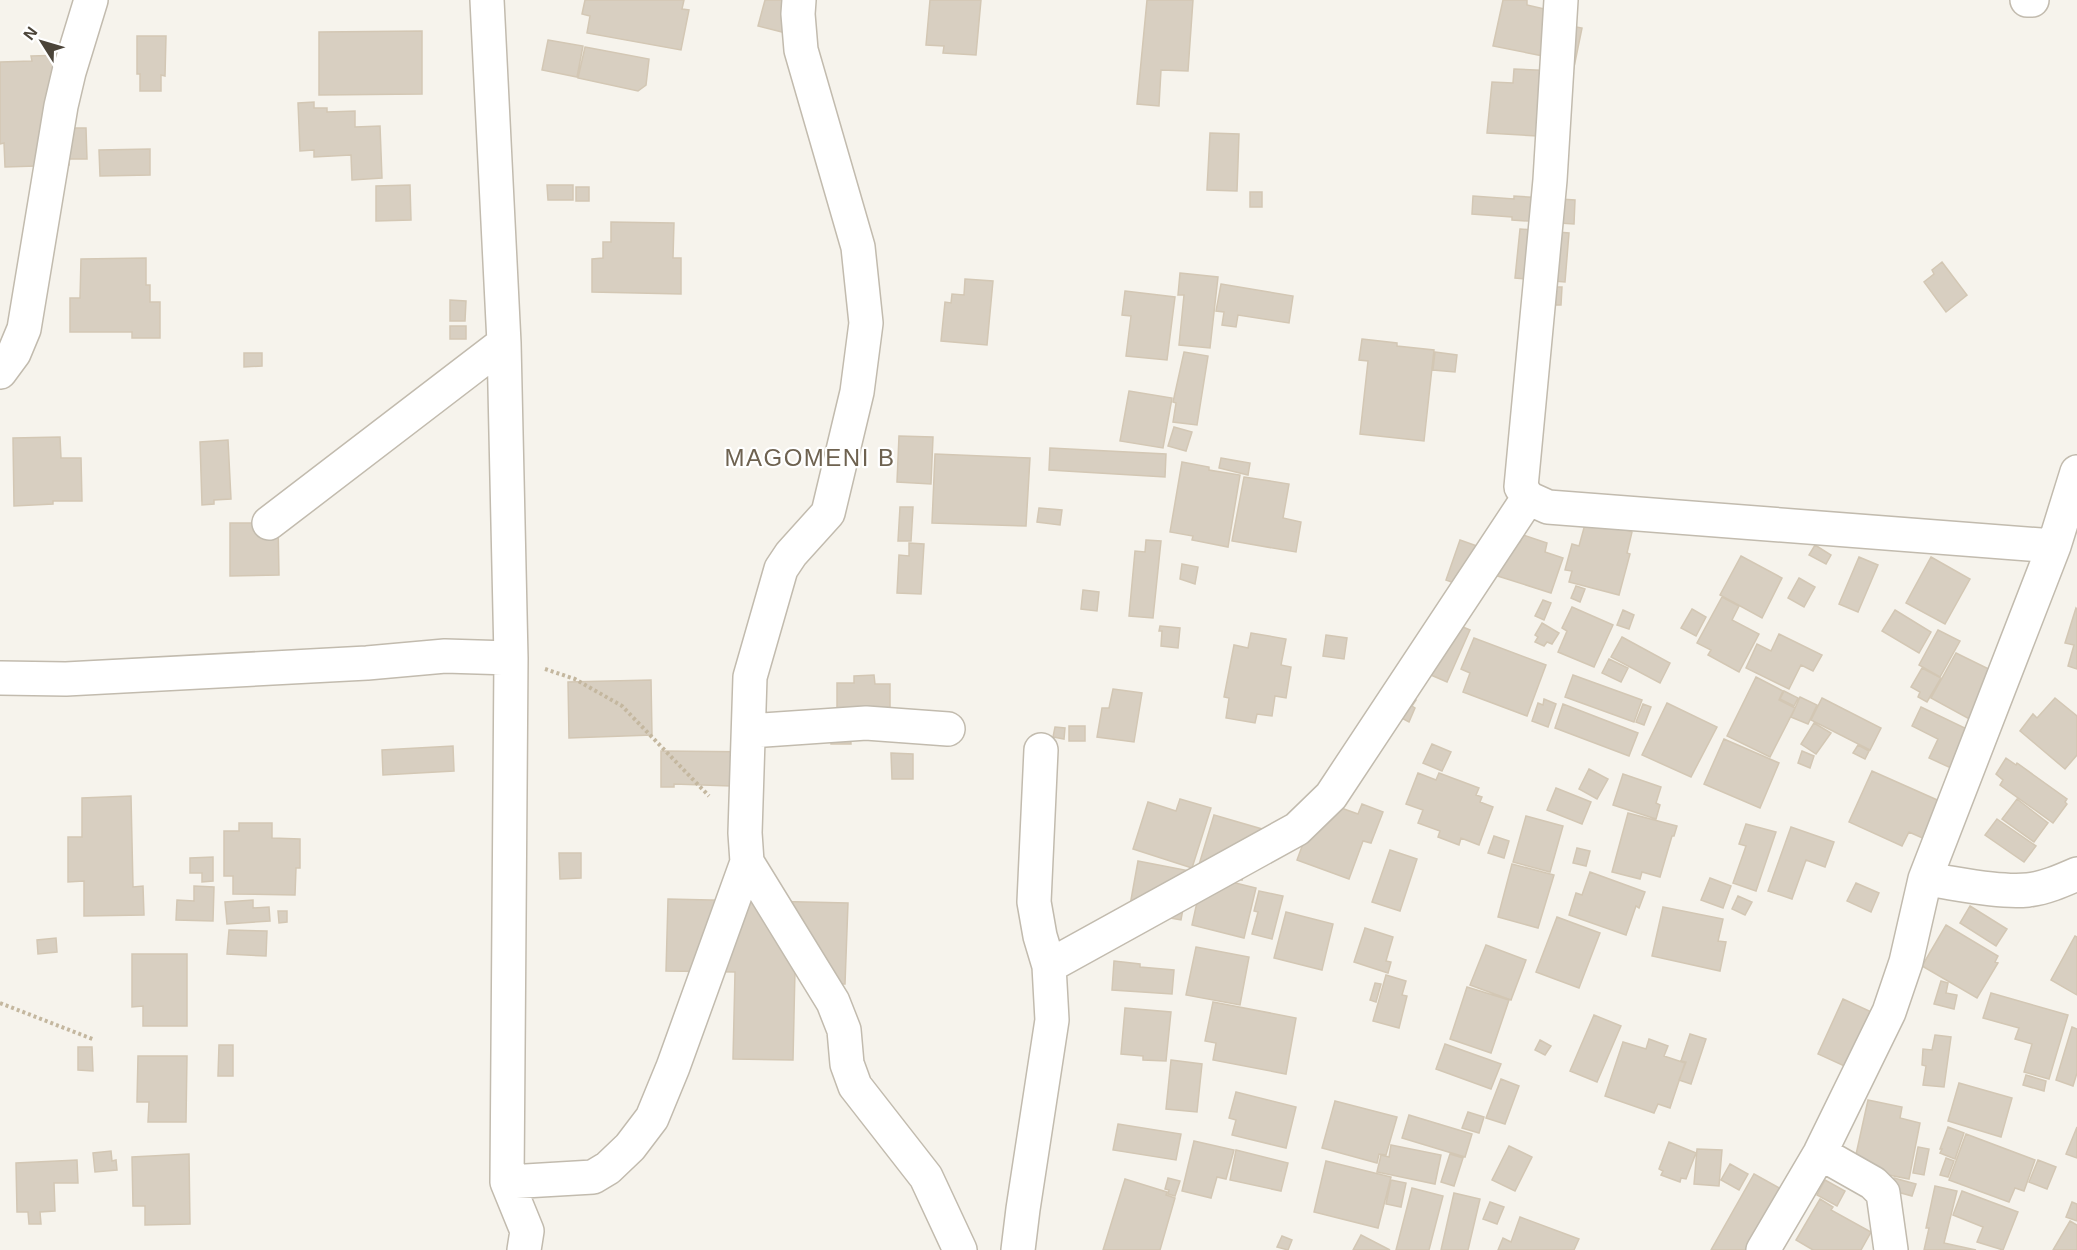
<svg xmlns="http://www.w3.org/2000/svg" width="2077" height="1250" font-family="Helvetica,sans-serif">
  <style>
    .building { fill: #d8cfc1; stroke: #d3c7b4; stroke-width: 1.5 }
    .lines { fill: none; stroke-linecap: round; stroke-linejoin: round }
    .minor-casing { stroke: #c2bbae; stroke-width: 36 }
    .path { stroke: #c4b79f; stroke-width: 4; stroke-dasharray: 3 3; stroke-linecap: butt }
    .minor { stroke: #fff; stroke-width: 33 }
    .labels { text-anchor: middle; stroke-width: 4.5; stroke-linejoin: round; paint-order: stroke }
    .quarter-label { font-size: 24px; letter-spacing: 1.5px; fill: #6e6250; stroke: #fff }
  </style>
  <rect width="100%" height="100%" fill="#f6f3ec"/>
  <path class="building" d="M585 0H684L682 9 689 10 681 50 587 33 590 16 582 14Z
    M765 0H798L790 34 758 26Z
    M930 0H981L976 55 943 53 944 46 926 45Z
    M1147 0H1193L1188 71 1161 70 1159 106 1137 104Z
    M1503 0H1527V5L1562 13 1560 24 1582 28 1573 72 1553 58 1493 46Z
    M422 31V94L319 95V32Z
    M137 36H166L165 76 161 75V91H140V74H137Z
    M548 40 583 46 577 77 542 70Z
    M585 47 649 59 646 85 638 91 578 78Z
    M68 55 69 128H86L87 159H69V165L5 167 4 143 0 144V62L32 61 31 56Z
    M1514 69 1558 71 1554 137 1487 133 1492 82 1513 83Z
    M314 102V108H327V112L355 111V127L380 126 382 178 352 180 351 155 314 157V150L300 151 298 103Z
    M1210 133 1239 134 1237 191 1207 190Z
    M150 149V175L100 176 99 150Z
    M410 185 411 220 376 221V186Z
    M547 185H573V200H548Z
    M576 187H589V201H576Z
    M1250 192H1262V207H1250Z
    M1473 196 1514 199V196L1575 200 1574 224 1512 220V217L1472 214Z
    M611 222 674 223 673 258H681V294L592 292V259L603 258V242H611Z
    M1520 229 1569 233 1565 282 1515 278Z
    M146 258V285H150V302H160V338H132V332H70V298H80L81 259Z
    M1942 262 1967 295 1946 312 1924 282 1934 274 1932 270Z
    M1180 273 1218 277 1210 348 1179 345 1184 295H1178Z
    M965 279 993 281 987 345 941 341 945 302 951 303 952 294 964 295Z
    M1221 284 1293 296 1289 323 1238 315 1236 327 1222 325 1224 312 1216 311Z
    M1533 287H1562L1561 305H1532Z
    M1125 291 1175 297 1167 360 1126 356 1131 316 1122 315Z
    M450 300 466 301 465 321H450Z
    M450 326H466V339H450Z
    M1362 339 1397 343V346L1434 350 1424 441 1360 434 1368 361 1359 360Z
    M1184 352 1208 356 1197 425 1173 422 1176 403 1173 402Z
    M1435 352 1457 355 1455 372 1433 370Z
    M244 353H262V366L244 367Z
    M1129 391 1172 398 1163 448 1120 441Z
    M1174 427 1192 432 1186 451 1168 446Z
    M899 436 933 437 931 484 897 482Z
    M60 437 61 458H81L82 501H53V504L14 506 13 438Z
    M228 440 231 499 214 500V504L202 505 200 442Z
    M1050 448 1166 454 1165 477 1049 470Z
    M935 454 1030 458 1026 526 932 523Z
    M1221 458 1250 463 1248 475 1219 468Z
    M1182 462 1209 467V470L1240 475 1228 547 1192 540 1193 536 1170 532Z
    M1244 477 1289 484 1283 518 1301 522 1296 552 1232 541Z
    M900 507H913L911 541H898Z
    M1039 508 1062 510 1060 525 1037 522Z
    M1587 517 1632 532 1627 553 1630 554 1619 595 1569 582 1572 571 1565 570 1572 544 1579 546Z
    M230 523H278L279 575 230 576Z
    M1523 535 1547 543 1545 552 1563 558 1551 593 1485 572 1507 538 1520 542Z
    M1146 540 1161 541 1153 618 1129 616 1135 551 1145 552Z
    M1460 540 1491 551 1477 591 1446 580Z
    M909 543 924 544 921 594 897 593 899 555 909 556Z
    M1815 545 1831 555 1826 564 1809 555Z
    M1741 556 1782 578 1762 618 1720 595Z
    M1859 557 1878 565 1858 612 1839 604Z
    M1931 557 1970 579 1945 624 1906 603Z
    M1182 564 1198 567 1195 584 1180 579Z
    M1799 578 1815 587 1804 607 1788 598Z
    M1576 586 1585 589 1580 602 1571 598Z
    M1083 590 1099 592 1097 611 1081 609Z
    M1722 597 1739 606 1732 620 1759 634 1739 672 1708 655 1711 650 1697 643Z
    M1543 600 1551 603 1544 620 1535 616Z
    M1572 607 1613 625 1594 667 1558 652 1567 631 1562 628Z
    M2076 608 2077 609V669L2068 666 2074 645 2065 643Z
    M1692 609 1706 617 1696 636 1681 628Z
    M1623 610 1634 615 1629 629 1617 625Z
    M1895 610 1931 632 1919 653 1882 631Z
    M1446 620 1470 630 1447 682 1424 672Z
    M1542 623 1559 633 1552 644 1547 642 1544 646 1535 642 1538 637 1535 635Z
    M1160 626 1180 628 1178 648 1161 646 1162 631H1159Z
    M1938 630 1960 641 1940 677 1919 665Z
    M1251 633 1286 639 1281 665 1291 667 1286 698 1275 696 1272 716 1257 714 1255 723 1226 718 1229 698 1224 697 1234 645 1248 648Z
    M1779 634 1822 655 1813 671 1801 665 1789 689 1746 668 1757 644 1771 651Z
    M1326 635 1347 638 1344 659 1323 656Z
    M1622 637 1670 663 1660 683 1611 657Z
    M1474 638 1546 665 1527 716 1463 692 1470 673 1461 669Z
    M1956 653 1999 674 1973 721 1931 698Z
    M1609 659 1628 668 1621 682 1602 673Z
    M1922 668 1941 678 1927 702 1918 697 1920 692 1911 687Z
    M874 675 875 684H890V729H850L851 744H831L830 730H837V683H854V676Z
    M1573 675 1642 700 1634 722 1565 697Z
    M1756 677 1783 691 1779 700 1795 708 1770 757 1727 736Z
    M651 680 652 735 569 738 568 682Z
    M1113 689 1142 693 1134 742 1097 737 1102 708H1109Z
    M1784 691 1798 698 1794 706 1780 699Z
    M1406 695 1416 700 1412 706 1415 708 1409 722 1392 713Z
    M1800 697 1817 705 1808 724 1791 717Z
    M1822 698 1881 728 1870 750 1811 720Z
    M2055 698 2077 716V755L2065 769 2020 731 2033 714 2037 718Z
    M1544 699 1556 704 1548 727 1532 721 1538 703 1543 705Z
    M1667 703 1717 727 1691 777 1642 755Z
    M1563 704 1638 733 1629 756 1555 728Z
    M1643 704 1651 707 1644 725 1636 722Z
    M1921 707 1969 730 1951 768 1929 758 1938 739 1912 726Z
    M1814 723 1831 733 1816 754 1801 744Z
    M1069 726H1085V741H1069Z
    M1055 727 1065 728 1064 739 1053 737Z
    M1724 739 1779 763 1760 808 1704 784Z
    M1432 744 1451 752 1442 771 1423 763Z
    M1858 745 1869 751 1865 759 1853 753Z
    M453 746 454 771 383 775 382 750Z
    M661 751 761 752 731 786 674 784V787H661Z
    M1802 751 1814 756 1810 768 1798 763Z
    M891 753 913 754V779H892Z
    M2006 758 2016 765 2017 763 2067 799 2065 802 2067 804 2053 823 2000 785 2003 780 1996 774Z
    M1589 769 1608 779 1597 799 1579 789Z
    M1872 771 1944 803 1927 840 1909 832 1902 846 1849 822Z
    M1418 773 1436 780 1439 773 1479 788 1476 795 1482 797 1480 802 1493 807 1479 845 1461 838 1459 845 1438 837 1440 831 1418 823 1423 810 1406 804Z
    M1623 774 1661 787 1656 803 1660 805 1656 819 1613 805Z
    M1556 788 1591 802 1582 824 1547 810Z
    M131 796 133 887 143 886 144 915 84 916V881L68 882V837H82V798Z
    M1180 799 1211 808 1192 868 1133 849 1148 802 1176 811Z
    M2017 799 2048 823 2034 842 2002 819Z
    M1319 800 1358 814 1362 804 1383 812 1371 843 1363 841 1349 879 1297 860Z
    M1628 813 1677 826 1674 836H1672L1660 877 1642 872 1640 879 1612 872Z
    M1214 815 1269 831 1248 858 1242 880 1198 868Z
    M1526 816 1563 826 1550 872 1513 862Z
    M1997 819 2036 846 2024 862 1985 835Z
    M239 823H272V838L300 839V868H296L295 895 233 894V876H224V831H239Z
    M1746 824 1776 832 1756 891 1733 883 1746 846 1739 844Z
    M1791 827 1834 842 1825 867 1806 860 1792 899 1768 891Z
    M1494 836 1509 841 1504 858 1488 853Z
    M1577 848 1590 851 1586 866 1573 863Z
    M1390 850 1417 859 1400 911 1372 902Z
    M559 853H581V878L560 879Z
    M213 857V881L202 882V873H190V858Z
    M1138 861 1190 871 1181 920 1129 911Z
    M1512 864 1554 875 1538 928 1498 917Z
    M1590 872 1645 892 1639 908 1636 906 1626 935 1569 915 1576 893 1582 895Z
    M1203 875 1256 888 1244 938 1192 925Z
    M1710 878 1731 886 1723 908 1701 900Z
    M1856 883 1879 893 1871 912 1847 901Z
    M194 886 214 887 213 921 176 920 177 900 194 901Z
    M1259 891 1283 896 1272 939 1252 934 1258 912 1254 911Z
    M1738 896 1752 902 1745 915 1732 909Z
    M668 899 848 903 845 984H810L795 970 793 1060 733 1059 735 972 666 971Z
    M253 900V908L269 907 270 921 227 924 225 902Z
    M1970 906 2007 929 1996 946 1960 923Z
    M1663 907 1723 919 1718 941 1726 942 1720 971 1652 956Z
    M278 911H287V922L279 923Z
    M1286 912 1333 924 1322 970 1274 958Z
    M1557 917 1600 933 1579 988 1536 972Z
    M1946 925 1998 956 1995 962 1998 963 1977 998 1922 966Z
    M1365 928 1393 937 1386 961 1391 962 1388 973 1354 962Z
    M229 930 267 931 266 956 227 954Z
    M2075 936 2077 937V995L2051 980Z
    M56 938 57 952 38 954 37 940Z
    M1486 945 1526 960 1511 1000 1470 985Z
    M1196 947 1249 957 1240 1005 1186 995Z
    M132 954H187V1026H143V1006L132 1007Z
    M1114 961 1140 964V967L1174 970 1172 994 1112 990Z
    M1386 975 1406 981 1402 995 1407 996 1399 1028 1373 1021Z
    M1941 981 1948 983 1946 993 1957 995 1954 1009 1934 1004Z
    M1375 983 1381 984 1376 1002 1370 1000Z
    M1467 987 1509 1000 1491 1053 1450 1039Z
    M1991 993 2068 1015 2049 1079 2024 1072 2032 1044 2015 1039 2019 1028 1983 1018Z
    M1843 999 1876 1014 1851 1069 1818 1054Z
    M1213 1002 1296 1018 1286 1074 1213 1060 1216 1043 1205 1041Z
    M1125 1008 1171 1012 1166 1061 1143 1060V1056L1121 1054Z
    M1594 1015 1621 1026 1597 1082 1570 1071Z
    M2072 1027 2077 1029V1073L2073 1086 2056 1080Z
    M1690 1034 1706 1039 1691 1084 1679 1080 1686 1062 1681 1061Z
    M1935 1035 1951 1037 1944 1087 1923 1085 1926 1066 1922 1065 1923 1049 1932 1050Z
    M1649 1039 1668 1046 1664 1056 1685 1063 1670 1108 1658 1104 1654 1113 1605 1096 1623 1042 1646 1049Z
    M1540 1040 1551 1046 1545 1055 1535 1050Z
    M1445 1044 1501 1064 1491 1089 1436 1069Z
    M219 1045H233V1076H218Z
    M78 1047H92L93 1071 78 1070Z
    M138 1056H187L186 1122H148L149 1102H137Z
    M1171 1060 1202 1064 1197 1112 1166 1109Z
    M2026 1075 2046 1081 2044 1091 2023 1085Z
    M1501 1079 1519 1086 1505 1124 1486 1118Z
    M1959 1083 2012 1098 2001 1137 1948 1121Z
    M1236 1092 1296 1107 1286 1148 1232 1135 1236 1120 1229 1118Z
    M1868 1100 1902 1107 1900 1118 1920 1123 1909 1179 1853 1168Z
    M1335 1101 1397 1117 1386 1155 1379 1154 1377 1163 1322 1148Z
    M1468 1112 1484 1117 1479 1133 1462 1128Z
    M1409 1115 1472 1134 1465 1157 1402 1138Z
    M1118 1124 1181 1134 1176 1160 1113 1150Z
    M1948 1127 1964 1133 1955 1159 1940 1153 1942 1149H1940Z
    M2077 1127V1158L2066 1154Z
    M1966 1134 2035 1160 2024 1191 2015 1188 2009 1202 1949 1180Z
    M1194 1141 1234 1150 1226 1179 1217 1177 1211 1198 1182 1191Z
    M1669 1142 1696 1153 1686 1179 1681 1178 1680 1182 1661 1175 1663 1171 1659 1169Z
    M1391 1145 1441 1155 1435 1184 1377 1172 1381 1155 1389 1157Z
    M1509 1146 1532 1157 1515 1191 1492 1180Z
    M1918 1147 1929 1149 1924 1175 1913 1173Z
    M1697 1149 1722 1150 1719 1186 1694 1184Z
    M1236 1150 1288 1163 1281 1191 1230 1180Z
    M111 1151 112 1161 116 1160 117 1170 95 1172 93 1153Z
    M189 1154 190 1224 145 1225V1206H133L132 1157Z
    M1450 1154 1463 1158 1454 1186 1441 1182Z
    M1946 1158 1954 1161 1948 1177 1940 1175Z
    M77 1160 78 1183H54L55 1211 40 1212 41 1224H29L28 1212H17L16 1163Z
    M2038 1160 2056 1167 2047 1189 2029 1182Z
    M1326 1161 1391 1177 1378 1228 1314 1212Z
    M1730 1164 1748 1174 1739 1190 1721 1180Z
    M1754 1174 1781 1189 1747 1250H1711Z
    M1168 1178 1180 1181 1175 1196 1168 1194 1169 1190 1165 1189Z
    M1894 1178 1916 1184 1912 1196 1890 1190Z
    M1125 1179 1167 1192 1166 1195 1175 1198 1160 1250H1103Z
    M1391 1180 1406 1183 1401 1207 1386 1204Z
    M1825 1180 1845 1191 1837 1206 1817 1195Z
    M1935 1186 1957 1191 1944 1243 1976 1250H1924L1929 1228H1926Z
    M1412 1188 1443 1196 1429 1250H1396Z
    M1962 1191 2018 1212 2003 1250 1977 1242 1983 1227 1953 1215Z
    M1454 1193 1480 1199 1468 1250H1441Z
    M1820 1199 1833 1207 1831 1210 1871 1232 1861 1250H1813L1796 1240Z
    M1490 1202 1504 1207 1497 1224 1483 1219Z
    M2072 1202 2077 1204V1221L2066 1217Z
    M1520 1217 1579 1239 1574 1250H1498L1503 1238 1511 1242Z
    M2070 1221 2077 1225V1250H2053Z
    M1361 1235 1390 1250H1353Z
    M1282 1236 1292 1240 1288 1250 1277 1247Z"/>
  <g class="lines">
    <g class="minor-casing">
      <path id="minor" d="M487 0 504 343 511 658 507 1182 527 1231 524 1250
        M1561 0 1550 180 1521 487 1528 498 1548 507 2054 546
        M2027 0H2032
        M0 372 14 353 24 329 61 106 69 72 91 0
        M269 523 504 343
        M0 678 66 679 367 663 445 656 511 658
        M749 731 866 723 948 729
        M747 862 833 1002 844 1030 847 1064 855 1086 926 1177 960 1250
        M1925 879C1955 883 1998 893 2028 890 2045 888 2061 881 2077 874
        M1049 966 1297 829 1331 796 1528 498
        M1820 1153 1873 1183 1883 1193 1891 1250
        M507 1182 593 1177 608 1168 630 1147 652 1118 673 1067 747 862 745 833 750 677 781 569 791 554 828 513 857 392 866 323 858 247 801 50 798 14 799 0
        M1018 1250 1023 1209 1052 1020 1049 966 1040 936 1034 902 1041 750
        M1763 1250 1820 1153 1889 1012 1906 962 1925 879 2054 546 2077 472"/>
    </g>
    <path class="path" d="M545 669 575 679 622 706 709 796
      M0 1003 95 1040"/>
    <use href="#minor" class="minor"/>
  </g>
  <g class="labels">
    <g class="quarter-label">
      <text x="810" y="466">MAGOMENI B</text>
    </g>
  </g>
  <g transform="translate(42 42) rotate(307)" stroke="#ffffff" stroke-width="4.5" paint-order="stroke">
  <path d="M0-4.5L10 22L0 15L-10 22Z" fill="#4b4439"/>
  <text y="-9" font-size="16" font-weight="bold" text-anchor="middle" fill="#4b4439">N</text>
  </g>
</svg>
